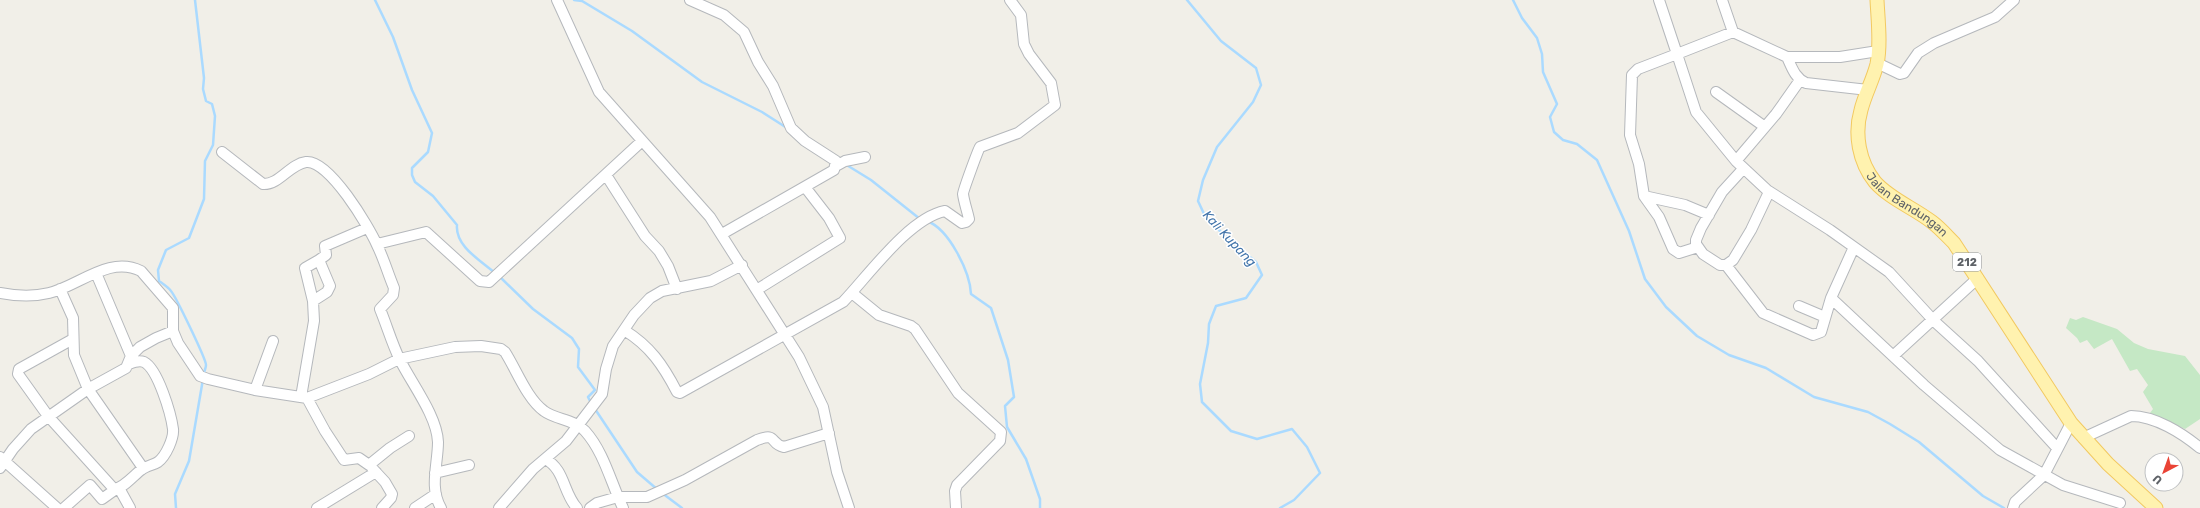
<svg xmlns="http://www.w3.org/2000/svg" width="2200" height="508" font-family="Rubik,sans-serif">
  <style>
    .green { fill: #c5e8c5 }
    .lines { fill: none; stroke-linecap: round; stroke-linejoin: round }
    .stream { stroke: #aadaff; stroke-width: 2.5 }
    .minor-casing { stroke: #b5b8bc; stroke-width: 12 }
    .major-casing { stroke: #f2c960; stroke-width: 15 }
    .minor { stroke: #fff; stroke-width: 10 }
    .major { stroke: #fff2af; stroke-width: 13 }
    .labels { text-anchor: middle; stroke-width: 3; stroke-linejoin: round; paint-order: stroke }
    .shield { fill: #fff; stroke: #8f9295; stroke-width: 1 }
    .shield-label { font-size: 11px; font-weight: bold; fill: #5f6368 }
    .street-label { font-size: 12px; fill: #5f6368; stroke: #fff }
    .water-label { font-size: 13px; font-style: italic; fill: #4174aa; stroke: #fff }
  </style>
  <rect width="100%" height="100%" fill="#f1efe8"/>
  <path class="green" d="M2083 317 2117 329 2134 343 2148 349 2185 356 2200 375V419L2185 429 2150 413 2153 409 2143 392 2148 385 2137 369 2130 371 2112 339 2094 349 2087 340 2080 343 2077 338 2066 328 2070 318 2076 320Z"/>
  <g class="lines">
    <path class="stream" d="M195 0 204 78 203 89 206 101 212 104 215 116 213 145 205 161 204 199 189 238 166 250 158 270 159 281C163 284 168 287 171 291 176 297 206 359 206 365 206 368 204 371 204 374
      M375 0 393 37 412 90 432 133 428 152 412 168V175L415 182 433 196 457 225C455 246 480 260 495 273
      M574 0 582 1 632 31 702 82 762 112 787 128
      M1187 0 1221 41 1256 68 1261 85 1253 102 1217 147 1203 180 1198 201 1205 216 1226 237 1256 262 1262 275 1246 298 1216 306 1209 324 1208 343 1200 384 1202 402 1231 431 1257 439 1292 429 1307 447 1320 473 1294 500 1280 508
      M1513 0 1522 18 1537 38 1542 54 1543 72 1557 104 1550 117 1554 132 1563 140 1577 144 1597 160 1629 231 1645 279 1666 307 1697 336 1729 355 1766 368 1814 397 1868 412 1890 424 1919 442 1983 496 2004 508
      M845 164 871 180 920 219
      M927 221C949 229 970 272 971 294L991 308 1008 360 1014 397 1005 406 1007 427 1026 459 1040 499V508
      M499 276 533 309 572 338 579 349 578 367 595 390 588 397 591 403
      M595 409 637 472 658 490
      M662 493 682 508
      M176 508 175 494 189 461 203 379"/>
    <g class="minor-casing">
      <path id="minor" d="M557 0 599 92 710 217 799 357 823 407 837 472 849 508
        M690 0 724 15 744 32 758 62 773 86 791 128 805 141 836 161 834 170 722 234
        M1659 0 1677 54 1733 32 1787 57H1840L1878 51
        M1722 0 1733 32
        M1787 57C1792 68 1795 78 1806 83L1868 90
        M1877 63 1900 74 1904 73 1918 53 1934 43 1995 17 2014 0
        M1716 92 1765 127
        M222 152 263 184C279 185 290 164 306 162 329 159 369 227 377 245 384 259 388 274 394 288L393 295 380 309C387 326 392 344 400 360 412 384 437 416 438 442 438 464 429 488 441 508
        M1736 161 1776 114 1800 80
        M836 166 845 161 865 157
        M1743 169 1722 192 1701 228 1696 240V244L1703 254 1720 265H1726L1733 260 1751 230 1769 192
        M606 175 645 236 659 251 668 266 677 289
        M1644 196 1659 217 1673 249 1679 253 1698 247
        M1709 215 1685 205 1644 196 1639 164 1630 135 1632 75 1638 69 1677 54 1696 112 1736 161 1767 190 1830 230 1889 272 1934 321 1978 361 2057 448
        M377 244 426 232 480 281 489 282 642 141
        M1854 247 1831 298 1924 385 2000 450 2063 485 2120 503
        M1726 265 1763 313 1813 335 1821 332 1831 298
        M96 273 131 356
        M60 289 73 318 74 355 88 389 143 468
        M758 289 840 238 829 218 805 187
        M0 293C16 296 33 297 49 293 79 286 109 255 141 271L173 308V331
        M852 293 879 315 911 326 915 329 958 393 1001 432 1000 441 957 485 955 491 956 508
        M313 301 305 268 319 260
        M1799 306 1825 317
        M624 330C650 346 663 365 677 392L680 393 843 302C868 276 909 218 945 211L962 223 966 222 969 219C967 210 964 202 963 194 963 191 978 150 980 147L1018 133 1055 105 1051 83 1029 54 1024 44 1021 15 1010 0
        M73 339 19 369 18 374 48 416 114 489C124 488 134 475 141 470 146 466 153 465 158 462 166 456 174 438 173 429 171 414 158 369 144 362 139 360 134 362 129 364
        M1893 356 1978 278
        M255 390 273 341
        M301 397 314 321 313 301 327 292 330 286 319 260 326 255 325 246 367 228
        M307 398 325 431 344 460 359 458 369 465 390 448 409 436
        M2083 438 2131 416C2155 416 2182 433 2200 448
        M0 457 57 508
        M545 459C565 469 563 493 577 508
        M0 468 13 449 31 429 88 389 126 368 131 356 140 347 156 338 173 331 178 343 200 376 208 379 255 390 307 398 369 374 399 359 455 347 481 346 501 349 505 352C516 369 527 399 544 411 556 420 574 419 585 431 604 452 611 483 623 508
        M372 468 385 482 392 494 391 498 382 508
        M435 473 469 465
        M119 488 130 508
        M64 508 90 485 102 499 116 489
        M317 508 376 472
        M415 508 436 494
        M499 508 533 469 566 441 602 394 606 369 613 346 634 315 650 298 662 291 711 281 742 265
        M590 508 597 503 618 497H647L685 480 757 440C778 432 769 444 784 447L829 433
        M2013 508 2015 502 2044 475 2071 423"/>
    </g>
    <g class="major-casing">
      <g id="major">
        <path id="s1" d="M1877 0C1878 20 1881 44 1877 64 1873 80 1865 94 1861 110 1854 134 1859 162 1875 182 1890 199 1914 208 1932 222 1940 228 1947 236 1954 243L2071 423 2108 464 2156 508"/>
      </g>
    </g>
    <use href="#minor" class="minor"/>
    <use href="#major" class="major"/>
  </g>
  <g class="labels">
    <rect class="shield" x="1953" y="253" width="28" height="18" rx="3"/>
    <g class="shield-label">
      <text x="1967" y="266">212</text>
    </g>
    <g class="street-label">
      <text dy="4" stroke="none"><textPath href="#s1" startOffset="228">Jalan Bandungan</textPath></text>
    </g>
    <g class="water-label">
      <text transform="translate(1230 238) rotate(47)" y="5">Kali Kupang</text>
    </g>
  </g>
  <g transform="translate(2164 472) rotate(221)"><circle r="19" fill="#ffffff" stroke="#bfc1c3"/>
  <path d="M0-3L7 15L0 10L-7 15Z" fill="#ea4335"/>
  <text y="-6" font-size="11" font-weight="bold" text-anchor="middle" fill="#5f6368">U</text>
  </g>
</svg>
